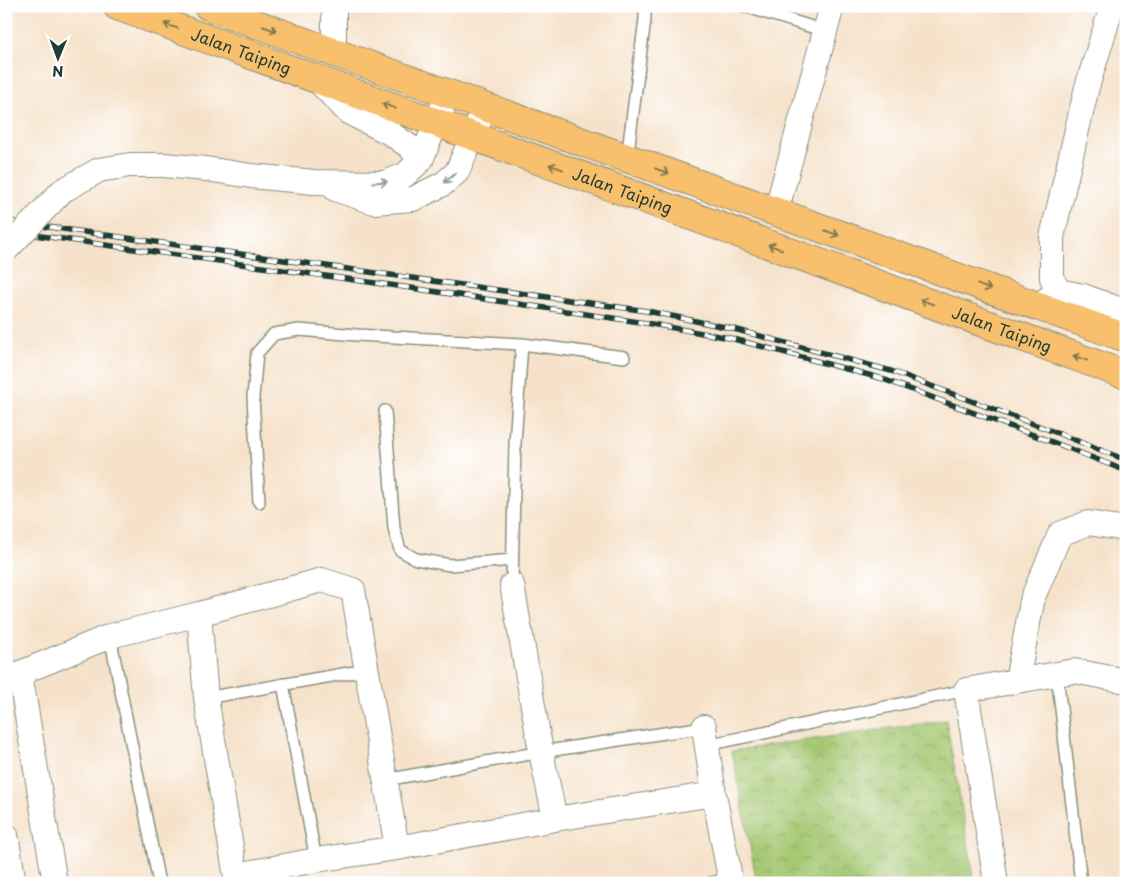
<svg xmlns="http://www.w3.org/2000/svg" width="1132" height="889" font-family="'Playpen Sans',sans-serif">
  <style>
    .park { fill: url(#park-crowns); stroke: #628252 }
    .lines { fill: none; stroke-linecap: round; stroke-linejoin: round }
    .lane-casing { stroke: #8a907f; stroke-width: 14 }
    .street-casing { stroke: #8a907f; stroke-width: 26 }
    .highway-casing { stroke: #8a907f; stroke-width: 30 }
    .lane { stroke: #fff; stroke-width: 11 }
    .street { stroke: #fff; stroke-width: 24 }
    .highway { stroke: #f8bf6c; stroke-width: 28 }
    .rail-casing { stroke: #1f3d34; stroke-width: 5.5 }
    .rail { stroke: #fff; stroke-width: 4; stroke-dasharray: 11; stroke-linecap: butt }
    .street-bridge-casing { stroke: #8a907f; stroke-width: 26; stroke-linecap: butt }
    .street-bridge { stroke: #fff; stroke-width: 24 }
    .oneway { stroke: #81784d }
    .oneway2 { stroke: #8f9e9a }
    .labels { text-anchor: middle; stroke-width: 5; stroke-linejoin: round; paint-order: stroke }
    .street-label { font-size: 16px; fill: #1f3d34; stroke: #fff }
  </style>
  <defs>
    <pattern id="park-crowns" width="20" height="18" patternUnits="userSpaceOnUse" patternTransform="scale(1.25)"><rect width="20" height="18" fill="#a4c770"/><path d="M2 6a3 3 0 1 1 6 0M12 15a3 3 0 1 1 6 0" fill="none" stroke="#85a35d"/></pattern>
  </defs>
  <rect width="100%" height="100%" fill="#fff"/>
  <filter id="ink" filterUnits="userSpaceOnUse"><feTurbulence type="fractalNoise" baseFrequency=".02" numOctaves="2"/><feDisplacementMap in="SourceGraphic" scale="10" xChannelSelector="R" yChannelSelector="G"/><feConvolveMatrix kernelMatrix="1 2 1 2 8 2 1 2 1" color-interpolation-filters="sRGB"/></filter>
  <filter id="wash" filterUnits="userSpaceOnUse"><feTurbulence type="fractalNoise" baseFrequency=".0096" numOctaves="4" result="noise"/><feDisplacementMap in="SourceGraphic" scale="20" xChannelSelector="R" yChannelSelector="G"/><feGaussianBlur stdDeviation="1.12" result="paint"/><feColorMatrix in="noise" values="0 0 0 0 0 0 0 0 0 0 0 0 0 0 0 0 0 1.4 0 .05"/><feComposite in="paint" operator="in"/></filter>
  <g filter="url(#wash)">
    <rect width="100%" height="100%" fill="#f6e2ca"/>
    <path class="park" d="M946 720 975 883H757L732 751Z"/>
  </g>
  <g filter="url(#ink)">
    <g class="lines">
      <g class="lane-casing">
        <path id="lane" d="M744 6 825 31
          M627 159 645 19V6
          M385 411 394 528 400 550 416 559 450 565 513 560
          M259 502 253 397 257 353 274 334 299 330 357 335 522 344 624 357
          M512 585 515 443 522 344
          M110 636 159 883
          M1057 674 1081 883
          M283 684 316 860
          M206 698 366 670
          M707 745 966 690
          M385 780 541 752 704 727
          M710 883 730 879"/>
      </g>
      <g class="street-casing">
        <path id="street" d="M334 6V53
          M316 79 348 112 390 133 410 147 421 160
          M335 189 374 202 413 199 443 184 457 172 485 107
          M62 191 99 170 130 165H164L206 169 251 176 314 182 385 183 405 175 421 160 448 94
          M776 212 832 6
          M1058 291 1052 278V237L1087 87 1112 6
          M1046 300 1058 291 1083 296 1126 312
          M512 585 541 752 555 819
          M199 614 206 698 237 883
          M20 674 55 883
          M6 679 110 636 199 614 322 580 353 590 397 848
          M1017 681 1033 597 1060 534 1088 523 1126 529
          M704 727 714 794 731 883
          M6 835 14 883
          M237 875 316 860 397 848 555 819 714 794
          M996 883 966 690 1074 671 1126 681"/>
      </g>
      <g class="highway-casing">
        <g id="highway">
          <path id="s1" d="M117 6 1126 375"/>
          <path d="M208 6 305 42 1126 338"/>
        </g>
      </g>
      <use href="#lane" class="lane"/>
      <use href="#street" class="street"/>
      <use href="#highway" class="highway"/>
      <g class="rail-casing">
        <path id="rail" d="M6 221 647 311 730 328 891 371 1047 429 1126 460
          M6 231 411 288 646 323 730 338 880 378 1063 446 1126 471"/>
      </g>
      <use href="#rail" class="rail"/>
      <g class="street-bridge-casing">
        <path id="street-bridge" d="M6 250 62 191"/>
      </g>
      <use href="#street-bridge" class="street-bridge"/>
    </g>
    <defs><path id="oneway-shaft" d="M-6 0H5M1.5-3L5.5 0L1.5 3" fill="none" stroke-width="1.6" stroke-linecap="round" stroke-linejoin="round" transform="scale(1.25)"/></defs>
    <g class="oneway">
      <use href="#oneway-shaft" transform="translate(171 26) rotate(-160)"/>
      <use href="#oneway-shaft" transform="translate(270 29) rotate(21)"/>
      <use href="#oneway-shaft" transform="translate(389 106) rotate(-160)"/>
      <use href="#oneway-shaft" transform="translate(556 167) rotate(-160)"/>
      <use href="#oneway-shaft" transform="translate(662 171) rotate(20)"/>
      <use href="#oneway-shaft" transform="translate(832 233) rotate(20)"/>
      <use href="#oneway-shaft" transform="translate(775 247) rotate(-160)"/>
      <use href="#oneway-shaft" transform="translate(984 287) rotate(20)"/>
      <use href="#oneway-shaft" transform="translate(927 302) rotate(-160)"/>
      <use href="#oneway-shaft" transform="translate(1080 358) rotate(-160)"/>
    </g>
    <g class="oneway2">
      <use href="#oneway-shaft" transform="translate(450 178) rotate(140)"/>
      <use href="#oneway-shaft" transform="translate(380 182) rotate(-3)"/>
    </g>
  </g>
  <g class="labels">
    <g class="street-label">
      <text dy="6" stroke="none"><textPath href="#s1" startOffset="132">Jalan Taiping</textPath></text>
      <text dy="6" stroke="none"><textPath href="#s1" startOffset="538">Jalan Taiping</textPath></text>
      <text dy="6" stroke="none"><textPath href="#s1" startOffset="942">Jalan Taiping</textPath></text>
    </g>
  </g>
  <rect width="1132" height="889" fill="none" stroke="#fff" stroke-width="25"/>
  <g transform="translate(58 58) rotate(181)" stroke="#ffffff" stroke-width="4" paint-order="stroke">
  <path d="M0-4L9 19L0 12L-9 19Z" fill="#1f3d34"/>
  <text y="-8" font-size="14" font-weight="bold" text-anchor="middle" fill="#1f3d34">N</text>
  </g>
</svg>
